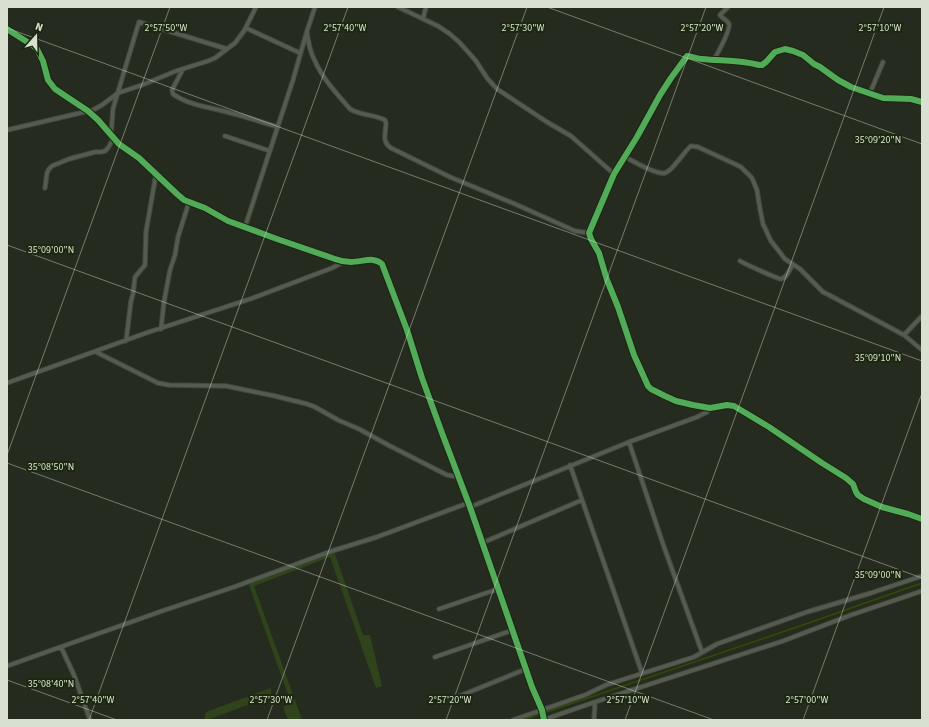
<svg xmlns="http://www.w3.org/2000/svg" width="929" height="727" font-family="'Source Sans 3',sans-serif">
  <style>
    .green { fill: #30441b }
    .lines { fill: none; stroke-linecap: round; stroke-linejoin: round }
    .stream { stroke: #2e4d03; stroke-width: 1.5 }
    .street-casing { stroke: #42483d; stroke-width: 5.5 }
    .street { stroke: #565b51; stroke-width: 3.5 }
    .cycleway-casing { stroke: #1b270f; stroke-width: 8 }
    .cycleway { stroke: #51ab58; stroke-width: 6 }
    .ticks { fill: none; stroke: #d8e1d1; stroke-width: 1; stroke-opacity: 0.45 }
    .ticks-label { font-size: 10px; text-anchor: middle; fill: #d8e1d1; stroke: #1b270f; stroke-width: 4; stroke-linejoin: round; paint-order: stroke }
  </style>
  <rect width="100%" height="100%" fill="#252b1e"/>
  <path class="green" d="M334 551 363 635H370L382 686 376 688 330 557 254 586 302 720H288L283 707 291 703 248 582Z
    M271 688V696L210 719V720H204L206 712Z"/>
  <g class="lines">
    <path class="stream" d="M523 720 803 625 922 583"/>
    <g class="street-casing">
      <path id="street" d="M398 7 438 26 450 34 459 42 469 53 476 61 487 78 497 89 547 122 571 136 614 174
        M423 19 426 7
        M246 28 300 53
        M7 29 32 45 37 49 43 61 48 80 55 89 88 111 98 120 119 144 139 158 177 194 184 200 205 208 228 221 277 239 335 259C340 261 345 262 351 262 362 262 374 256 382 264L407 330 422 378 442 433 470 507 532 687 542 710 544 720
        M307 31C308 42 310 52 315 61 322 78 338 95 350 109 362 116 373 114 385 120L386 123C386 133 381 141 391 148L450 177 515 204 564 226 575 231 589 233
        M714 60C717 54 731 30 729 24 728 21 722 18 720 15L728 7
        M183 69 172 90 173 94C188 105 209 107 227 112 244 116 261 122 278 127
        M870 93 883 62
        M922 102 911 99 883 98 851 87 838 80 820 67 814 64 803 55 793 51 785 49 775 52 766 62 762 65H759C740 60 722 61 702 59 697 59 692 56 687 56L671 78 660 95 637 137 614 174 589 233 591 239 599 253 607 280 618 307 634 355 648 386 651 389 665 396 676 401 693 405 710 408 727 405 734 406 769 427 822 463 846 478 853 484 856 492 858 495 864 499 882 507 908 514 922 519
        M7 130 93 110 102 105 118 93 142 85 176 71 208 61 215 58 235 43 244 31 256 7
        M225 136 270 151
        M625 157C633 161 656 175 665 173 670 171 674 166 677 162 682 157 685 151 691 146L698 147 737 165 741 167 752 178 757 190 760 209 763 224 771 241 785 259 800 269 823 292 829 295 904 335 922 350
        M45 188 47 173 49 169 52 166 69 159 95 152H101L105 151 108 148 112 141 111 135 113 109 115 102 139 22 227 49
        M245 227 293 80 307 31 315 7
        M740 261C745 264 778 279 781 279 787 278 790 269 793 264
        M161 329 164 302 170 270 175 255 178 237 189 202
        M904 335 922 316
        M126 341 131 301 133 294 135 277 145 265 146 232 156 174
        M96 352 158 383 169 385 226 386 275 396 307 404 315 407 338 420 359 429 390 446 447 475 458 477
        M7 383 146 333 253 298 332 268 343 262
        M629 442 664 547 702 652
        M570 465 642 673
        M470 507 629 442 697 417 707 412 710 408
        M482 543 582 500
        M439 609 498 589
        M61 647 74 675 90 720
        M435 657 513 630
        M7 666 162 611 234 587 332 551 377 537 468 503
        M450 700 526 669
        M513 720 585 695 606 685 694 657 717 644 807 612 871 593 922 576
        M543 720 595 702 783 641 851 615 922 591
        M594 720 595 702"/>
    </g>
    <use href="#street" class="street"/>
    <g class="cycleway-casing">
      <path id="cycleway" d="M7 29 32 45 37 49 43 61 48 80 55 89 88 111 98 120 119 144 139 158 177 194 184 200 205 208 228 221 277 239 335 259C340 261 345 262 351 262 362 262 374 256 382 264L407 330 422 378 442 433 470 507 532 687 542 710 544 720
        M922 102 911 99 883 98 851 87 838 80 820 67 814 64 803 55 793 51 785 49 775 52 766 62 762 65H759C740 60 722 61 702 59 697 59 692 56 687 56L671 78 660 95 637 137 614 174 589 233 591 239 599 253 607 280 618 307 634 355 648 386 651 389 665 396 676 401 693 405 710 408 727 405 734 406 769 427 822 463 846 478 853 484 856 492 858 495 864 499 882 507 908 514 922 519"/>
    </g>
    <use href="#cycleway" class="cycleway"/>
  </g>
  <path class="ticks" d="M547 7 922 144M7 28 922 361M7 245 922 578M7 455 170 7M7 463 714 720M7 680 117 720M89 720 348 7M267 720 527 7M446 720 706 7M625 720 884 7M803 720 922 393"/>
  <g class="ticks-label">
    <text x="166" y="31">2°57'50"W</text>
    <text x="702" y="31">2°57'20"W</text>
    <text x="880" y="31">2°57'10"W</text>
    <text x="345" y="31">2°57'40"W</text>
    <text x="523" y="31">2°57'30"W</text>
    <text x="878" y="143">35°09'20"N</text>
    <text x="51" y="253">35°09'00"N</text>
    <text x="878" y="361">35°09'10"N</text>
    <text x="51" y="470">35°08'50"N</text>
    <text x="878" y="578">35°09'00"N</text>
    <text x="51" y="687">35°08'40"N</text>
    <text x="93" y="703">2°57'40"W</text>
    <text x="271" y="703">2°57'30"W</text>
    <text x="450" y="703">2°57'20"W</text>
    <text x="628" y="703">2°57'10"W</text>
    <text x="807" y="703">2°57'00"W</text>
  </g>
  <rect width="929" height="727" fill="none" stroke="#d8e1d1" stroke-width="16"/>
  <g transform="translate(36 36) rotate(20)" stroke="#1b270f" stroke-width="3" paint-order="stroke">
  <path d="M0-3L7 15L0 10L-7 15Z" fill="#d8e1d1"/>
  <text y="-6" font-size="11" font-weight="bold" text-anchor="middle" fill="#d8e1d1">N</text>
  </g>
</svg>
